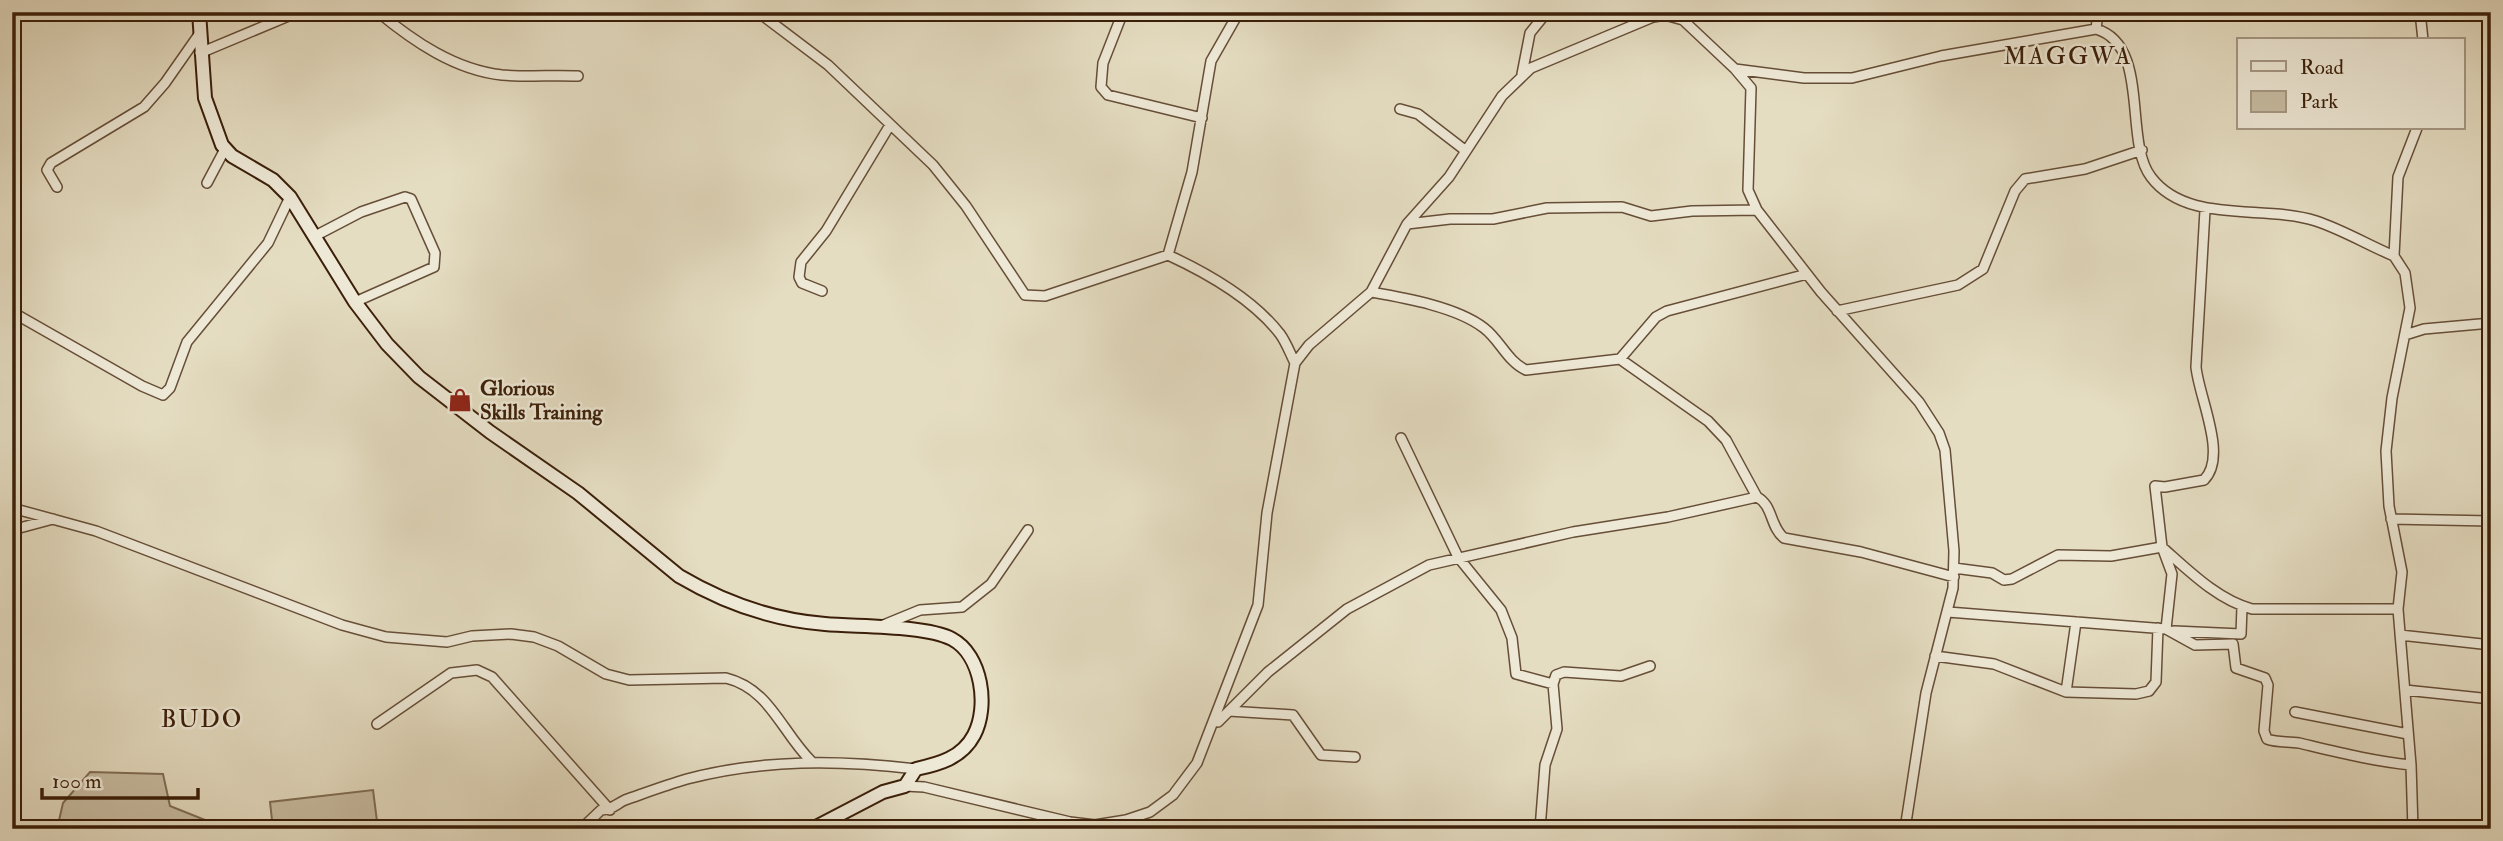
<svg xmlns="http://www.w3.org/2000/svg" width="2503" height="841" font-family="'IM FELL Double Pica',serif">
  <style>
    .green { fill: #c8bda3; stroke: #826e56; stroke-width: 2 }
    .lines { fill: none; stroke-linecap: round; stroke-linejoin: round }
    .street-casing { stroke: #664e37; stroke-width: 12 }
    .secondary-casing { stroke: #3b1f09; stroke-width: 16 }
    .street { stroke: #eee9d7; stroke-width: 9 }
    .secondary { stroke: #eee9d7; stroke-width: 12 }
    .labels { text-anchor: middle; stroke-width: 5; stroke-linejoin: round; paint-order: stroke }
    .poi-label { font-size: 21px; font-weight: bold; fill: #3b1f09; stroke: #eee9d7; text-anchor: start }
    .quarter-label { font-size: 24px; letter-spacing: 2px; fill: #3b1f09; stroke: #eee9d7 }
  </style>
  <rect width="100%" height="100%" fill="#e5ddc2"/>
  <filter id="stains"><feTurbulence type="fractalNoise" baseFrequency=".00286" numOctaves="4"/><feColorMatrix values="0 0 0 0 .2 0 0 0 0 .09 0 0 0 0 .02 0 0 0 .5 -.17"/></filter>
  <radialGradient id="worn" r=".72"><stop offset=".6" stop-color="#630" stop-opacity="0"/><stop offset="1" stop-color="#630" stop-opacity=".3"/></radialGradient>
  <path class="green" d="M90 772 163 774 170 806 205 820V829H57L63 803Z
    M373 790 378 829H273L270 802Z"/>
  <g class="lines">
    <g class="street-casing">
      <path id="street" d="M378 12C413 41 455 70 502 75 527 77 553 75 578 76
        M758 12 828 65 933 165 966 206 1025 295 1045 296 1168 255C1207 273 1253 299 1280 334 1286 342 1290 353 1295 363
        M1123 12 1103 63 1101 87 1108 95 1202 118
        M2098 12 2096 29C2151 45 2123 141 2151 177 2187 225 2264 204 2316 221 2343 230 2368 245 2394 256
        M2420 12 2423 40
        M200 53 298 12
        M1735 69 1751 88 1748 190 1757 210 1821 292 1919 402 1939 433 1945 450 1954 551 1953 588 1926 693 1905 829
        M1522 74 1530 33 1547 12
        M1400 109 1418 114 1466 151 1502 96 1531 68 1653 17 1665 15 1683 20 1735 69 1804 78H1852L1941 56 2096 29
        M207 183 225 149
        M57 187 47 170 51 163 144 107 165 83 200 33
        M1407 224 1450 219H1493L1547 208 1622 207 1651 216 1692 211 1757 210
        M315 236 361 212 405 197 411 199 435 253 434 267 355 302
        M1168 255 1192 172 1211 61 1239 12
        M822 291 802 283 799 277 801 262 826 231 890 125
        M1371 292C1405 298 1457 307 1484 328 1500 340 1507 361 1526 370L1620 359 1708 421 1726 440 1757 497
        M1837 311 1958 285 1983 269 2015 191 2025 179 2085 169 2142 150
        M12 312 142 386 163 395 170 388 187 342 268 243 290 197
        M2405 335 2424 329 2491 323
        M1620 359 1656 317 1667 311 1807 274
        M1401 438 1458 557 1501 610 1512 638 1516 674 1553 684
        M12 508 96 531 342 625 386 637 447 642 472 636 511 634 534 637 558 646 606 674 629 680 726 678C770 689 781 731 811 761
        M2391 519 2491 521
        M12 530 53 519
        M2163 548C2189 571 2218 600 2252 609H2398
        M1954 568 1992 573 2004 580 2012 579 2058 555 2111 556 2162 547
        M1948 612 2166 629 2195 645 2233 644 2236 668 2265 678 2268 685 2264 731 2267 739C2278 743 2288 741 2299 743 2337 752 2372 761 2411 765
        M881 626 920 610 962 607 991 584 1028 530
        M2166 629 2172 574 2162 547 2155 486 2165 487 2204 480C2228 456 2199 398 2196 367L2205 210
        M2174 631 2241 634 2242 607
        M2400 635 2491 645
        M1935 656 1994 664 2066 692 2136 694 2149 691 2156 682 2158 628
        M2405 690 2491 699
        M2066 692 2076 622
        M1229 711 1293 715 1321 755 1355 757
        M2295 712 2408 734
        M1218 722 1268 672 1347 609 1429 565 1573 532 1668 517 1757 497C1773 505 1770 527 1784 538L1861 552 1954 577
        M377 724 451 673 477 670 492 677 610 810
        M905 786 924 787 1070 822 1095 825 1126 820 1150 812 1173 795 1197 763 1258 605 1267 513 1295 363 1309 345 1371 292 1407 224 1449 177 1466 151
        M1140 816 1142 829
        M581 829 601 810C612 810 616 804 625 800 645 793 666 785 687 779 763 759 838 760 916 769
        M1540 829 1545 765 1557 729 1553 684 1556 675 1564 672 1621 676 1650 666
        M2413 829 2411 765 2398 609 2402 572 2389 506 2386 451 2392 398 2410 308 2405 273 2394 256 2398 177 2417 128"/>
    </g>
    <g class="secondary-casing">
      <path id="secondary" d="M199 12 205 98 222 145 232 156 273 180 290 197 355 302 387 344 419 377 490 432 578 493 679 576C723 602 774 620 825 624 858 627 925 625 952 639 982 655 989 707 974 735 962 758 939 764 916 769L905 786 883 792 812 829"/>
    </g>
    <use href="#street" class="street"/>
    <use href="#secondary" class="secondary"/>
  </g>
  <defs>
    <g id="shop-bare" transform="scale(1.89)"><path d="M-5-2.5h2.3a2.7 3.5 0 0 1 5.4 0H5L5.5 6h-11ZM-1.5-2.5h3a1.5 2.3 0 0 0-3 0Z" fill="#8f2418" stroke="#eee9d7" stroke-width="2.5" paint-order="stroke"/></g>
  </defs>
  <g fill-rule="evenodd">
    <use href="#shop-bare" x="460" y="400"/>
  </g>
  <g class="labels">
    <g class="poi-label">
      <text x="480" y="395">Glorious<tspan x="480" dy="24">Skills Training</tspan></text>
    </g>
    <g class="quarter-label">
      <text x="2068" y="64">MAGGWA</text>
      <text x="202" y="727">BUDO</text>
    </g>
  </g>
  <rect width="2503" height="841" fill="none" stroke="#e5ddc2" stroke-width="42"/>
  <rect x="14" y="14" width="2475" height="813" fill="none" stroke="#3b1f09" stroke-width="3.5"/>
  <rect x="21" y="21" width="2461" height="799" fill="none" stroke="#3b1f09" stroke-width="2"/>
  <rect x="2237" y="38" width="228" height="91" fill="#eee9d7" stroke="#a69885" stroke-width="2"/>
  <rect x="2251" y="61" width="35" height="10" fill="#eee9d7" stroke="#a69885" stroke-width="2"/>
  <text x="2300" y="74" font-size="21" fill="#3b1f09">Road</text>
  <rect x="2251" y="91" width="35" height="21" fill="#c8bda3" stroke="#a69885" stroke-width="2"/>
  <text x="2300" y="108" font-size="21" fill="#3b1f09">Park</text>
  <path d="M42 788v10h156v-10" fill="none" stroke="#3b1f09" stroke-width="3.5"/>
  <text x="52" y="788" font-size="21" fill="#3b1f09" stroke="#eee9d7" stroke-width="5" paint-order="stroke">100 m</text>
  <rect width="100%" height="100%" filter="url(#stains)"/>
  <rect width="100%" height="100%" fill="url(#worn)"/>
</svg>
